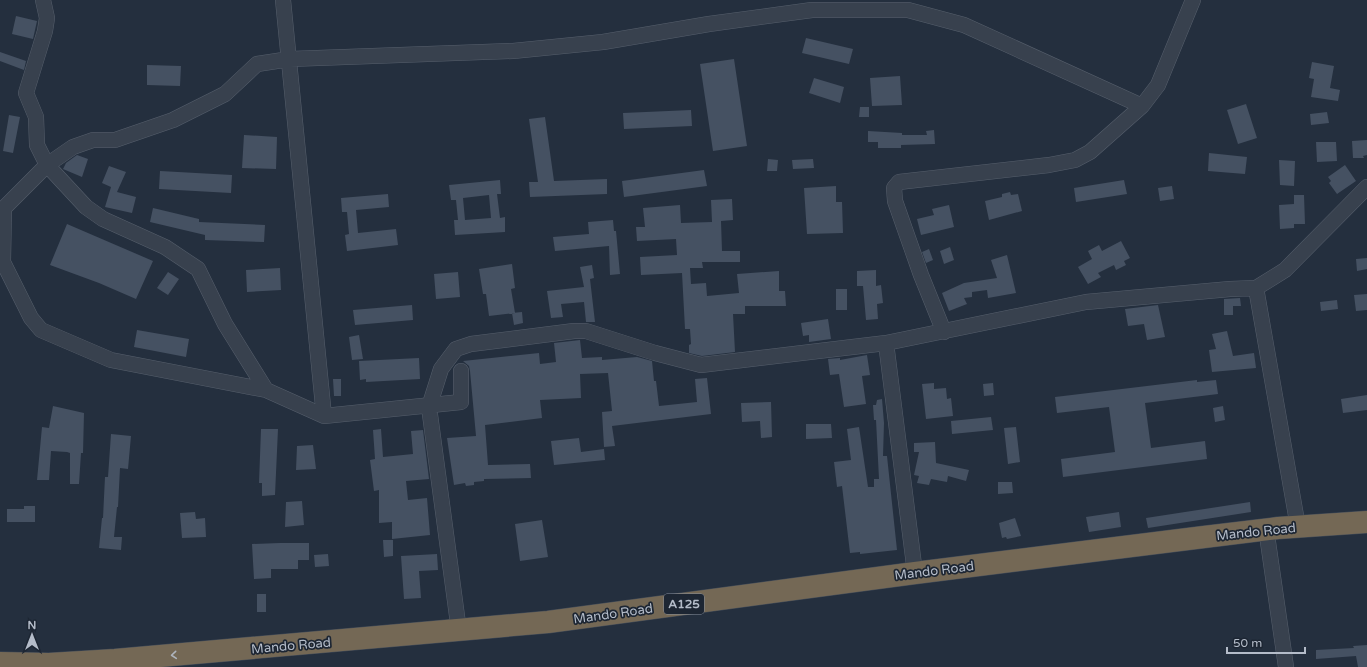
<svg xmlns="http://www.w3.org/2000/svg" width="1367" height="667" font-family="'Varela Round',sans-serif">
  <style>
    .building { fill: #455162; fill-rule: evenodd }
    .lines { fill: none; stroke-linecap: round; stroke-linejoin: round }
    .minor-casing { stroke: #565f6c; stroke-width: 16 }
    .highway-casing { stroke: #434c59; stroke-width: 23 }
    .minor { stroke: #38414e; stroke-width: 15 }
    .highway { stroke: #746855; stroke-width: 22 }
    .oneway { stroke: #aeb4bd }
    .labels { text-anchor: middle; stroke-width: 3.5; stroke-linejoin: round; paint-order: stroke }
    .shield { fill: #1d2633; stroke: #878f9c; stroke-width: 1 }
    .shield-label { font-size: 12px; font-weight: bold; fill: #b4bcc9 }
    .street-label { font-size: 13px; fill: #b4bcc9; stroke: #1d2633 }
  </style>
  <rect width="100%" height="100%" fill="#242f3e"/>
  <path class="building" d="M16 16 37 21 33 39 12 34Z
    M806 38 853 49 849 64 802 53Z
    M0 52 26 61 24 70 0 61Z
    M734 59 747 146 713 151 700 64Z
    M1312 62 1334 66 1330 88 1340 90 1338 101 1311 97 1314 79 1309 78Z
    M147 65 181 66 180 86 147 85Z
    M900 76 902 105 872 106 870 78Z
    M814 78 844 87 840 103 809 93Z
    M1246 104 1257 138 1238 144 1227 110Z
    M860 107H869V117H859Z
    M691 110 692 126 624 129 623 113Z
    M1327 112 1329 123 1311 125 1310 114Z
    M9 115 20 117 13 153 3 151Z
    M545 117 554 181 607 179V194L530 197 529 182H538L529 119Z
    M934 130 935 144 901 145V148H878V142H868V131L902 133V135H927L926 131Z
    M244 135 277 137 276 169 242 168Z
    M1367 140V155L1363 156 1364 158H1353L1352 141Z
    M1316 142H1336L1337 161 1317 162Z
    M1209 153 1247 157 1245 174 1208 171Z
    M77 155 88 159 82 177 63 169 66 163Z
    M768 159 778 160 777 171H767Z
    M813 159 814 168 793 169 792 160Z
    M1279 160 1295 161 1294 186 1280 185Z
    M1345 165 1356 181 1337 194 1329 183 1331 181 1328 177Z
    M109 166 126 172 117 192 136 197 132 213 105 207 111 187 102 183Z
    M704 170 707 186 624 197 622 181Z
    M160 171 232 175 231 193 159 189Z
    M500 180 501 194H497L500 218 505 217V232L455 235 454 220H458L456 200H451L449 185ZM489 195 491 218 465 220 463 198Z
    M1124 180 1127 194 1076 202 1074 188Z
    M836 186V202H842L843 233 807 234 804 188Z
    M1172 186 1174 199 1160 201 1158 188Z
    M1010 192 1011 195 1018 194 1022 211 989 220 985 201 1002 197V194Z
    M388 194 389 207 356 210 358 233 396 229 398 245 347 251 345 235 349 234 347 212H342L341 198Z
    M1294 195H1304L1305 224H1294V228L1280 229 1279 205 1294 204Z
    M732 199 733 220 721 221 722 251H740V262H702L703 268H690L691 284 706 283 707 296 739 293 737 274 779 271V291H785L786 306H745V314H733L735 352 702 356 689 353V345L691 344 690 329H685L682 273 641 275 640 257 677 255 676 239 637 241 636 227H645L643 208 680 205 681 223 712 222 711 200Z
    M949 205 954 227 921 235 917 219 934 215 932 209Z
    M153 208 199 219V222L265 225 264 242 205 240V235L150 222Z
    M613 220 614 231H616L620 274 610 275 609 246 555 251 553 237 589 234 588 222Z
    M67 224 153 261 136 299 99 283 50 265Z
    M1121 241 1130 258 1124 261 1126 265 1116 270 1114 265 1098 273 1101 277 1088 284 1078 267 1092 259 1088 251 1099 245 1102 251Z
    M950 247 954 260 944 264 940 251Z
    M929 249 933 260 926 263 922 252Z
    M1007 255 1016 293 988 298 987 290 972 292V297L964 298 967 304 949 311 942 293 964 283 997 278 991 260Z
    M1367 258V269L1357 271 1356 259Z
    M512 264 515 288 511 289 515 313 489 316 486 294H483L479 269Z
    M592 265 594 278 590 279 595 322H586L584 302 561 304 563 317 551 318 547 291 584 287 580 267Z
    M280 268 281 290 247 292 246 270Z
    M876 270V286L881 285 883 303 877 304 878 319 866 320 863 286H857V271Z
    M168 272 179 279 168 295 157 288Z
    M458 272 460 297 436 299 434 274Z
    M836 289H847V310H836Z
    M1367 294V310L1356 311 1354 295Z
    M1240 298 1241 306H1233V315H1224V299Z
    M1337 300 1338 309 1321 311 1320 302Z
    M412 305 413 320 355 325 353 310Z
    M1158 305 1165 337 1147 340 1144 324 1128 326 1125 309Z
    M522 312 523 323 514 325 512 313Z
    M828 319 831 339 809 342V335L803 336 801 323Z
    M137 330 189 339 186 357 134 347Z
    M1227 331 1233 356 1254 353 1256 368 1212 372 1209 350 1216 349 1212 334Z
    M359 335 363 359 352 360 349 337Z
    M580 340 582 358 602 357V360L637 357 652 361 654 381H656L659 406 697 402 695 379 707 378 711 414 612 426 615 446 604 447 602 412 612 411 608 373 580 374 581 398 540 400 542 418 485 425 488 465 530 464 531 478 484 479V481L474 482V485L466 486 465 483 454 485 447 438 476 436 470 371 469 366 463 361 539 353 540 364 556 362 554 343Z
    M867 355 870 375 862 376 866 404 844 407 839 374 830 375 828 359 840 358V360Z
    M419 358 420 379 366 382V379L360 380 359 361Z
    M333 379H341V396H334Z
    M1197 380V382L1216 380 1218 394 1145 403 1151 448 1205 441 1207 459 1063 477 1061 459 1115 452 1109 407 1057 413 1055 397Z
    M934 383V389L946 388 947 399 951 398 953 416 926 419 922 384Z
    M993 383 994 395 984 396 983 384Z
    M1367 395V410L1343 413 1341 399Z
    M882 399 884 423 883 456H887L897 550 860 554V552L850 553 842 486 837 487 834 462 851 460 847 429 859 427 868 487H874V479H879L876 420H874L873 405H876L877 400Z
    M771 402 772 437 761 438 760 421 742 422 741 403Z
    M53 406 84 413 83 453H81L79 484H70V453L67 452 51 451 49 480H37L42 427 49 428Z
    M1223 406 1225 420 1215 422 1213 408Z
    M991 417 993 430 952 434 951 421Z
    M806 424H831L832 438 806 439Z
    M1016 427 1020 462 1008 464 1004 428Z
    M261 429H278L275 495 262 496V483H259Z
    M381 429 383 457 413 454 411 431 423 430 429 479 406 481 408 500 427 498 430 535 392 539V522L379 523V490L374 491 370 460 375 459 373 430Z
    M111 434 131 436 128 469 120 468 118 507H117L114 537H122L121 550 99 548 102 518H103L105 477H108Z
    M579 438 581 452 604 449 605 460 554 465 551 441Z
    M935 442 936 463 969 470 966 481 948 476 947 482 931 479 929 485 917 483 919 476 914 475 919 452H914V443Z
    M313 445 316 469 296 470 297 446Z
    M998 482H1012L1013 493 998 494Z
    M302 501 304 525 285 527 286 502Z
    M1250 502 1251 512 1148 528 1146 518Z
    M24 506H35V522H7V509H24Z
    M195 512 196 519 205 518 206 537 182 538 180 513Z
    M1119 512 1121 527 1089 532 1086 517Z
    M1015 518 1021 536 1007 539 1006 537 1002 538 999 523Z
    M542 520 548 557 520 561 515 524Z
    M383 540H393V556L384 557Z
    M280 543H309V560H298V569H271V578L254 579 252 544Z
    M328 554 329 566 315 567 314 555Z
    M437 554 438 570 419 571 421 598 404 599 401 556Z
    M257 594H266V612H257Z
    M1367 645V667H1358L1356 656 1316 659V650L1354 648 1353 646Z"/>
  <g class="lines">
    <g class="minor-casing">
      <path id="minor" d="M43 0 47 18 45 31 26 93 36 117 37 145 47 165 86 207 103 219 165 247 198 269 225 324 266 390
        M283 0 324 416
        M1256 288 1298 527
        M944 332 921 275 895 201 894 188 899 182 1049 165 1075 160 1090 152 1142 106 1158 85 1193 0
        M886 343 915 573
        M461 371V402L324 416 266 390 111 360 41 330 31 318 3 262 4 208 47 165 73 147 93 140H115L173 120 225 94 257 64 290 59 513 51 603 42 709 24 812 10H908L964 25 1142 106
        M1268 542 1286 667
        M459 631 429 407 441 369 456 349 471 344 574 331H586L655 353 701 365 886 343 1086 302 1230 289 1256 288 1285 270 1367 187"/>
    </g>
    <g class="highway-casing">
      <path id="highway" d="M0 663 49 664 115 660 548 622 915 573 1204 537 1278 528 1367 522"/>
    </g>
    <use href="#minor" class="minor"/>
    <use href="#highway" class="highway"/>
  </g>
  <defs><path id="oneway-chevron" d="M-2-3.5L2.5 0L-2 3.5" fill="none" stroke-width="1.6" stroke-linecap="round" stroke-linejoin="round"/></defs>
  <use class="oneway" href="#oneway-chevron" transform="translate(174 655) rotate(175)"/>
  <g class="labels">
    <rect class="shield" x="664" y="594" width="40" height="20" rx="3"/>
    <g class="shield-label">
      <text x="684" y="608">A125</text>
    </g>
    <g class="street-label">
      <text transform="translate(1256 531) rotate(-6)" y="5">Mando Road</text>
      <text transform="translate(934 570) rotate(-7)" y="5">Mando Road</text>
      <text transform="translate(613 613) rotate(-8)" y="5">Mando Road</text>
      <text transform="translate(291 645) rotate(-5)" y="5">Mando Road</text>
    </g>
  </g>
  <g transform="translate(32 635)" stroke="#1d2633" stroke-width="3" paint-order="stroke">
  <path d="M0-3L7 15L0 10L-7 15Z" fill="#b4bcc9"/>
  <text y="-6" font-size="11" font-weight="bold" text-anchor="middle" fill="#b4bcc9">N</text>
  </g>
  <path d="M1227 647v6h78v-6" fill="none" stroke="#b4bcc9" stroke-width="2"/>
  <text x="1233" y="647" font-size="12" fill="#b4bcc9" stroke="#1d2633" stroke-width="3" paint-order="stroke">50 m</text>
</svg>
